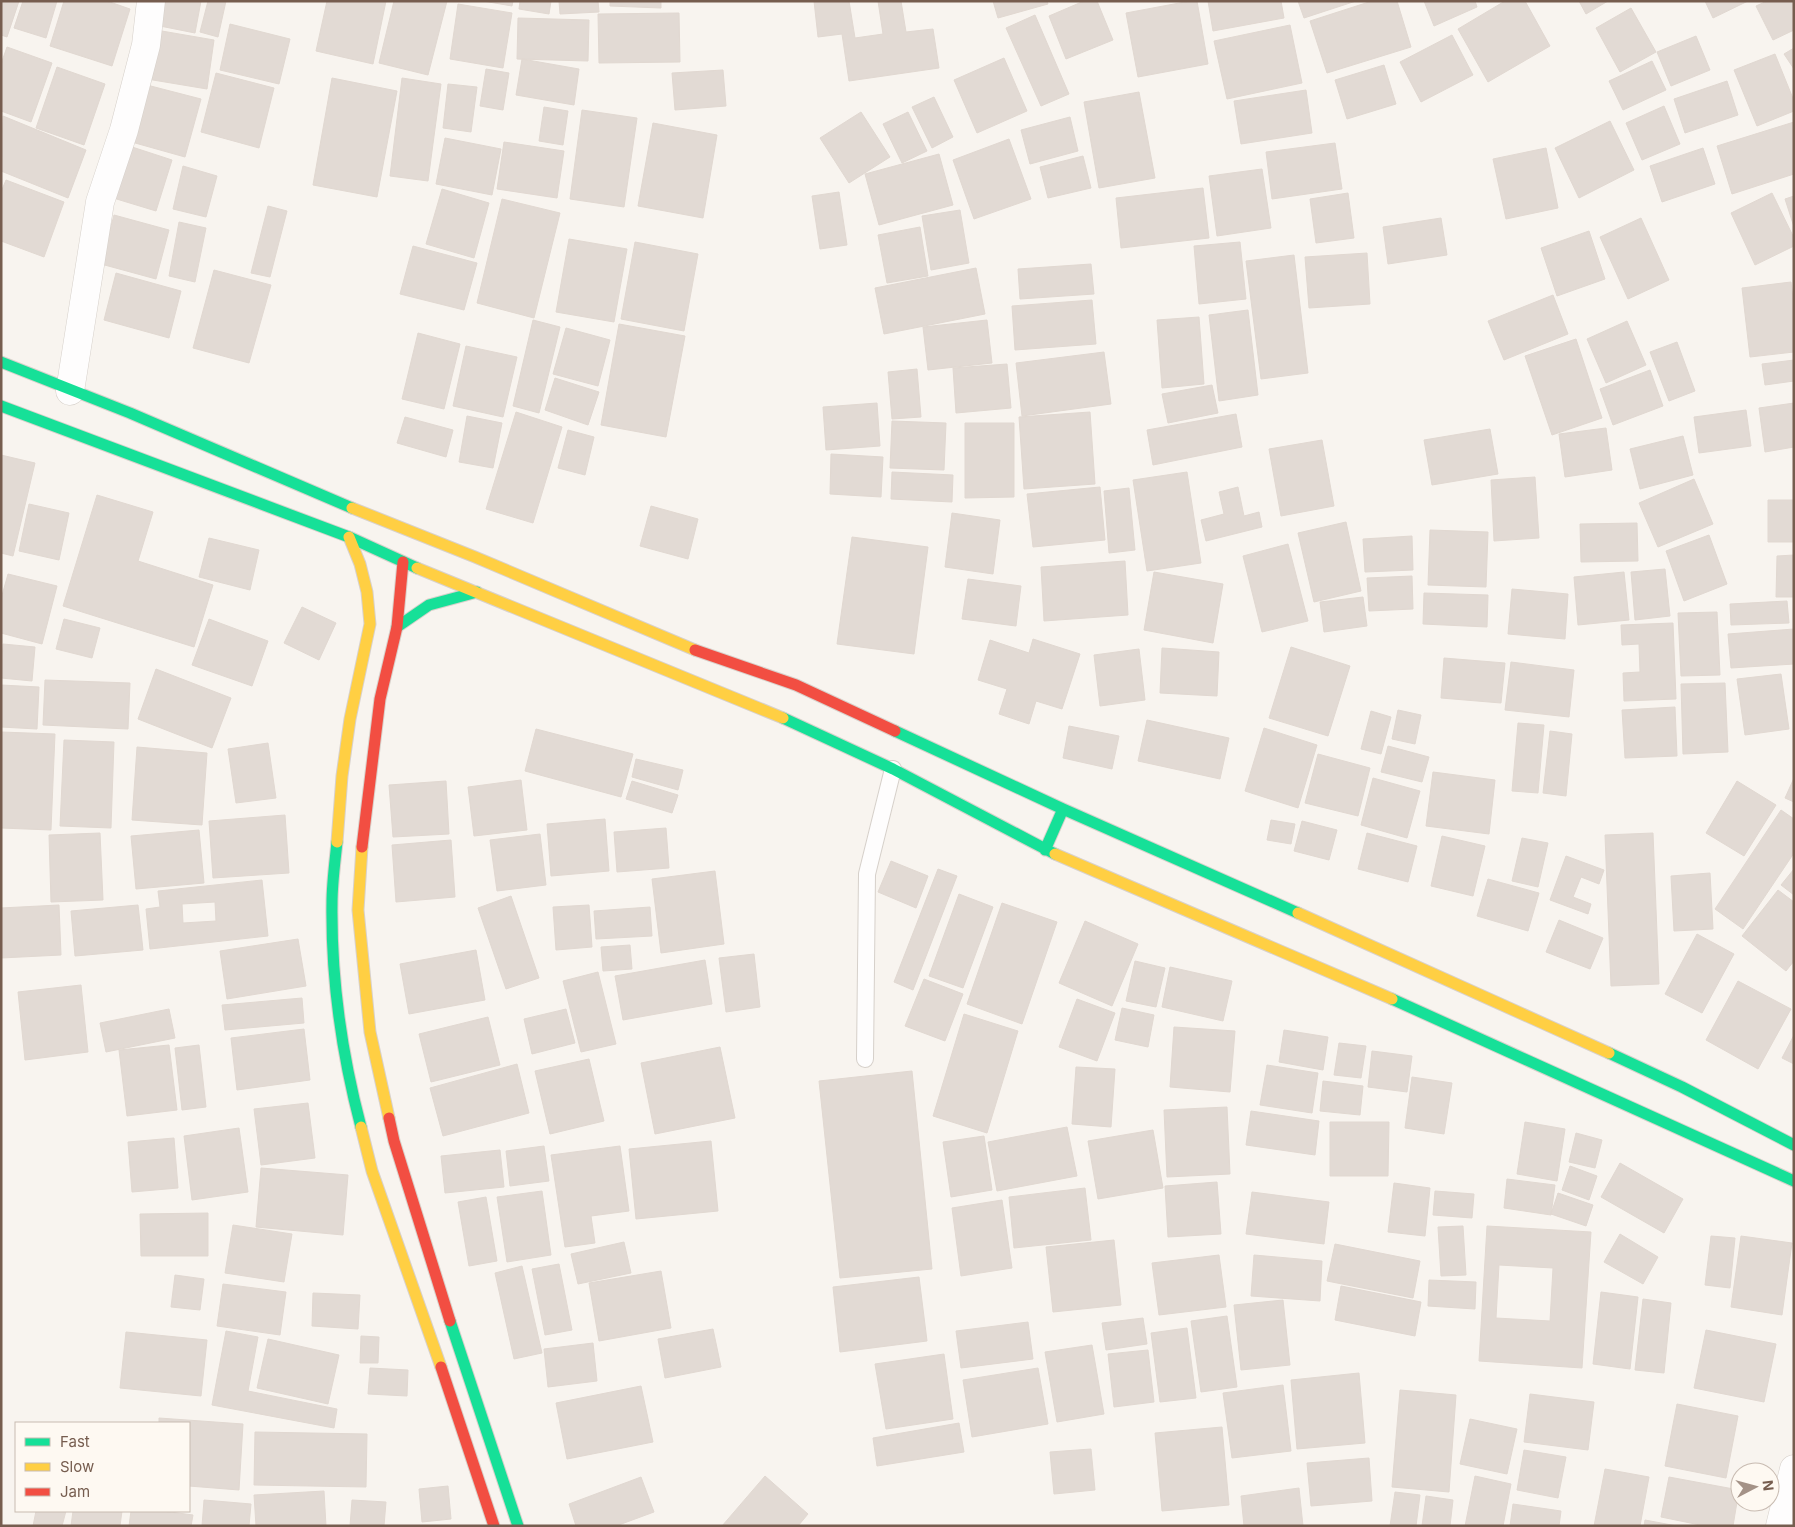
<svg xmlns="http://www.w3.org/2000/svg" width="1795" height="1527" font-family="Inter,sans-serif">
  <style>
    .building { fill: #e2dad4; stroke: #e1d8d1; fill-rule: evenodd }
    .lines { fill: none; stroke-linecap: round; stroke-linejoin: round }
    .lane-casing { stroke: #d6d0ca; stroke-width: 18 }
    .street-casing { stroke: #d6d0ca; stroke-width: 29 }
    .fast-casing { stroke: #d8d1cb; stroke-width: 13 }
    .slow-casing { stroke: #d8d1cb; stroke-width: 13 }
    .jam-casing { stroke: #d8d1cb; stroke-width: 13 }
    .lane { stroke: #fefdfd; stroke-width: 16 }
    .street { stroke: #fefdfd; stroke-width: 28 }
    .fast { stroke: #16e098; stroke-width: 11 }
    .slow { stroke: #ffcf43; stroke-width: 11 }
    .jam { stroke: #f24e42; stroke-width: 11 }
  </style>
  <rect width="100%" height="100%" fill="#f8f4ef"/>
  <path class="building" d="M1 1H19L7 37 1 35Z
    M23 1H57L46 38 14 28Z
    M64 1H107L130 9 112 66 50 46Z
    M159 1H201L195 33 155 25Z
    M208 1H226L218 37 200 32Z
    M327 1H386L373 64 316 51Z
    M394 1H447L428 75 379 63Z
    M483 1H513L512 6Z
    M520 1H551L549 14 519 9Z
    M559 1H598L599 12 560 14Z
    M610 1H661V8L610 6Z
    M814 1H849L855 38 883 34 878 1H901L906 32 933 29 939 68 849 81 842 34 818 37Z
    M993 1H1047L1048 4 998 18Z
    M1084 1H1097L1113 40 1066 59 1049 16Z
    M1190 1H1197L1208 64 1138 77 1126 13Z
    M1208 1H1281L1284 18 1213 31Z
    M1298 1H1356L1304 18Z
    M1372 1H1397L1411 47 1327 73 1310 21Z
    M1424 1H1475L1477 7 1434 26Z
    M1505 1H1525L1550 46 1488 82 1458 29Z
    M1579 1H1608L1586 14Z
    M1705 1H1748L1713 18Z
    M1767 1H1794V30L1773 40 1756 6Z
    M458 4 512 13 503 68 450 59Z
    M1631 8 1656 52 1620 72 1596 28Z
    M679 13 680 62 599 63 598 14Z
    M1035 15 1069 94 1041 106 1006 28Z
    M518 18 589 20 588 61 517 59Z
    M230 24 290 39 279 84 220 70Z
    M1290 25 1302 83 1227 99 1214 41Z
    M156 30 214 40 207 89 147 79Z
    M1452 35 1473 75 1421 102 1400 62Z
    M1696 36 1710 70 1671 86 1657 52Z
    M7 47 52 63 31 122 1 111V64Z
    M1794 48V69L1784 54Z
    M1775 54 1794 101V111L1757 126 1734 70Z
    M1004 58 1027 111 977 133 954 80Z
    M522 59 579 69 574 105 516 95Z
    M1652 61 1666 90 1623 110 1609 81Z
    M1384 65 1396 104 1347 119 1335 80Z
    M57 67 105 84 84 145 36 128Z
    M486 69 509 73 503 110 480 106Z
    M723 70 726 106 675 110 672 73Z
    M216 73 274 88 259 148 201 132Z
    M332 78 397 91 377 197 313 185Z
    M402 78 441 84 428 181 390 176Z
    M1727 81 1738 115 1685 133 1674 99Z
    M143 84 201 99 185 157 128 141Z
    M448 84 477 87 471 132 443 128Z
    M1306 90 1312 133 1241 144 1234 101Z
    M1139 92 1155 178 1099 188 1084 102Z
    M934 97 953 137 932 148 912 107Z
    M1664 106 1680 144 1642 160 1626 123Z
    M544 107 568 111 563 145 539 141Z
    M582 110 637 118 624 207 570 199Z
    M861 112 890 157 849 183 820 138Z
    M908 112 927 151 902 163 883 124Z
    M3 116 86 150 68 198 1 171Z
    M1070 117 1078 151 1030 164 1021 130Z
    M1610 121 1634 170 1579 198 1555 148Z
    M1794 122V174L1732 194 1717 146Z
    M653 123 717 135 703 218 638 206Z
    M445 138 501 149 492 195 436 184Z
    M1009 139 1031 199 974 219 953 160Z
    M504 142 564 151 557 198 497 189Z
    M1335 143 1342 189 1272 199 1266 152Z
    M126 145 172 160 156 211 110 197Z
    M1546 148 1558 208 1506 219 1493 159Z
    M1703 148 1715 184 1662 202 1650 166Z
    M939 154 953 205 879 225 865 174Z
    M1083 156 1091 188 1048 198 1040 167Z
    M183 166 217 176 206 217 173 209Z
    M1262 169 1271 228 1217 236 1209 176Z
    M6 180 64 202 44 257 1 241V192Z
    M1203 188 1209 238 1121 248 1116 198Z
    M442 189 489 203 474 258 426 244Z
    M839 192 847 245 820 249 812 196Z
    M1348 193 1354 238 1316 243 1310 199Z
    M1772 193 1794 238V246L1755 265 1731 213Z
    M1794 196V227L1785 199Z
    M502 199 560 213 534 318 477 303Z
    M268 206 287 211 270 277 251 273Z
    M960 210 969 263 931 270 922 216Z
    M114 215 169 230 156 279 101 264Z
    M1441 218 1447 255 1388 264 1383 227Z
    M1641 218 1669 280 1628 299 1600 237Z
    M179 222 206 228 195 282 169 276Z
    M920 227 928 276 887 283 878 235Z
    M1589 231 1605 279 1557 296 1541 248Z
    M569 239 627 249 614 322 556 312Z
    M635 242 698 254 684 331 621 319Z
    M1240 242 1246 299 1199 304 1194 246Z
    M413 246 477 263 464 310 400 294Z
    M1367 253 1370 304 1309 308 1305 257Z
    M1294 255 1308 373 1261 379 1246 261Z
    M1091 264 1094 294 1020 299 1018 269Z
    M976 268 985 314 884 334 875 288Z
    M214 270 271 285 249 363 193 348Z
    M116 273 181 291 169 338 104 320Z
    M1791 282 1794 307V352L1750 357 1742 288Z
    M1553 295 1568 334 1504 360 1488 321Z
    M1092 300 1096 344 1015 350 1012 306Z
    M1248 310 1258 395 1219 401 1209 315Z
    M1199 317 1204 384 1162 388 1157 320Z
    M533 320 560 327 539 413 513 406Z
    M987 320 992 363 928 370 923 327Z
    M1627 321 1646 365 1606 383 1587 339Z
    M619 324 685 336 666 437 601 425Z
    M566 328 610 340 598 386 553 374Z
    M418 333 460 344 444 409 402 399Z
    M1576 339 1602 418 1552 435 1525 356Z
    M1677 342 1695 391 1669 401 1650 352Z
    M466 346 517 357 503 417 453 406Z
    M1104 352 1111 404 1022 416 1016 363Z
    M1794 360V381L1765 385 1762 364Z
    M1007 364 1011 408 956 413 953 368Z
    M917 369 921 417 892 419 888 372Z
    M1650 370 1663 406 1613 425 1600 389Z
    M555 378 599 392 588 425 545 410Z
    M1212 385 1218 413 1168 423 1162 394Z
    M877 403 880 446 826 450 823 407Z
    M1794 403V447L1765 452 1759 408Z
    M1746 410 1751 446 1699 453 1694 417Z
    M516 412 562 427 533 523 486 509Z
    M1090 412 1095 484 1024 489 1019 417Z
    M1236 414 1242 447 1153 465 1147 430Z
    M467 416 502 423 493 468 459 462Z
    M405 417 453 430 446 457 397 443Z
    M892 421 946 423 944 470 890 468Z
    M965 423H1014V497L965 498Z
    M1606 428 1612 470 1565 477 1559 434Z
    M1490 429 1498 474 1432 485 1424 440Z
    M568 430 594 437 585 475 558 468Z
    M1683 436 1693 475 1640 489 1630 449Z
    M1322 440 1334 506 1281 516 1269 449Z
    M831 454 883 457 881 497 830 494Z
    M1 455 35 463 13 556 1 553Z
    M892 472 953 475 952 502 891 499Z
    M1187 472 1201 563 1147 571 1133 480Z
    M1535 477 1539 538 1494 541 1491 480Z
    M1694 479 1713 524 1658 547 1639 503Z
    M1100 487 1105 540 1033 547 1027 494Z
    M1238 487 1244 516 1259 512 1262 527 1206 541 1201 520 1224 514 1219 492Z
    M1129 488 1135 550 1109 553 1104 491Z
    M97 495 153 512 138 561 213 585 194 647 63 606Z
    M1768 500H1794V542H1768Z
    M29 504 69 513 59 560 19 551Z
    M651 506 698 519 688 559 640 546Z
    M952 513 1000 520 993 574 945 567Z
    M1346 522 1361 591 1314 602 1298 533Z
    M1637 523 1638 561 1581 562 1580 524Z
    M1430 530 1488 532 1486 587 1428 585Z
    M1709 535 1727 584 1684 601 1666 551Z
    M1412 536 1413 570 1365 572 1363 539Z
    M852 537 928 547 914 654 837 644Z
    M209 538 259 550 250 590 199 577Z
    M1288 544 1308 621 1262 632 1243 556Z
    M1794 555V597H1776L1777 556Z
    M1125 561 1128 615 1044 621 1041 567Z
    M1665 569 1670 616 1635 620 1631 572Z
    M1154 572 1223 584 1213 643 1144 630Z
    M1624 572 1629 620 1578 625 1574 577Z
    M8 574 57 586 42 644 1 633V599Z
    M1412 576 1413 609 1369 611 1367 578Z
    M968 579 1021 586 1016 626 962 619Z
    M1512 589 1568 594 1565 639 1508 634Z
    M1424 593 1488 595 1487 627 1423 624Z
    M1363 597 1367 626 1324 632 1320 602Z
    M1787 601 1789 623 1731 625 1730 604Z
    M302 607 336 623 319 660 284 643Z
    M1717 612 1720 675 1681 676 1678 613Z
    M64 619 100 628 92 658 56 649Z
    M209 619 268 641 252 686 192 665Z
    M1673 623 1676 699 1624 701 1623 673 1640 672 1639 644 1622 645 1621 625Z
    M1794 629V664L1731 668 1728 634Z
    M1033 639 1080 654 1062 709 1036 701 1029 724 999 714 1007 689 978 680 990 640 1029 653Z
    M3 644 35 647 32 681 1 678Z
    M1291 647 1350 666 1328 736 1269 718Z
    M1162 648 1219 652 1217 696 1160 693Z
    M1139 649 1145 700 1100 706 1094 655Z
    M1444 658 1505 663 1501 703 1441 698Z
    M1511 662 1574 670 1569 717 1505 710Z
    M156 669 231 698 212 748 138 719Z
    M1781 674 1789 729 1745 735 1737 679Z
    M45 680 130 683 128 729 43 725Z
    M1725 683 1728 752 1683 754 1681 684Z
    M1 685 39 687 37 729 1 727Z
    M1675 707 1677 756 1625 758 1622 710Z
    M1398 710 1421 715 1415 744 1392 739Z
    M1371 711 1391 717 1381 754 1361 749Z
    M1147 720 1229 738 1220 779 1138 761Z
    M1518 723 1544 725 1538 793 1512 791Z
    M1069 726 1119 736 1112 769 1063 758Z
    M1264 728 1317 745 1298 808 1245 791Z
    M536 729 633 754 621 797 525 771Z
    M1550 731 1572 734 1566 796 1543 793Z
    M1 732 55 734 51 830 1 828Z
    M64 740 114 742 111 828 60 826Z
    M268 743 276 798 236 803 228 749Z
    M1388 746 1429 757 1422 782 1381 772Z
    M137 747 207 753 202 825 132 820Z
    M1318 754 1370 768 1358 816 1305 803Z
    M636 759 683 770 678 790 632 777Z
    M1433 772 1495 780 1489 834 1426 826Z
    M1373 778 1420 791 1407 838 1361 825Z
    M1794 778V802L1785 798Z
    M521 780 527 830 474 836 468 787Z
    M446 781 449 834 393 837 389 785Z
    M632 781 678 795 672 813 626 799Z
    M1737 781 1776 805 1744 856 1706 833Z
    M1781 810 1794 819V853L1743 929 1715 909Z
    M285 815 289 873 213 878 209 821Z
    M605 819 609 871 551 876 547 824Z
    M1271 820 1295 824 1291 844 1267 840Z
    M1302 821 1337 830 1329 860 1294 851Z
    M666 828 669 868 617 872 614 832Z
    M199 830 204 883 136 889 131 836Z
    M100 833 103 900 51 902 49 835Z
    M1367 833 1417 846 1408 882 1358 869Z
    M1653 833 1659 984 1611 986 1605 835Z
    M540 834 546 885 497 891 490 840Z
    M1442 836 1485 846 1473 896 1431 886Z
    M1522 838 1548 843 1538 887 1512 881Z
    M451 840 455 897 396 902 392 845Z
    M1566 856 1604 870 1599 884 1581 877 1573 897 1591 904 1588 914 1550 900Z
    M891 861 928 876 916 908 878 892Z
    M938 869 957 876 913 990 894 982Z
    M1794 869V895L1781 885Z
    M715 871 724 944 661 953 652 879Z
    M1710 873 1713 929 1674 931 1671 876Z
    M1488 879 1539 893 1528 931 1477 916Z
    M262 880 268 936 150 949 146 909 160 907 158 891ZM215 902 216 921 183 923 182 904Z
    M1778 890 1794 902V961L1786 971 1742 936Z
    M959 894 993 907 963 988 929 976Z
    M511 896 539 978 506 989 478 908Z
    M1002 903 1057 922 1022 1024 967 1004Z
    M59 905 61 955 1 958V908Z
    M138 905 143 950 75 956 71 911Z
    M589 905 592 947 556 950 553 907Z
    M650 907 652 936 596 939 594 911Z
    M1559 920 1603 938 1590 969 1546 952Z
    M1085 921 1138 944 1112 1006 1059 983Z
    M1697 934 1734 954 1702 1013 1665 994Z
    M298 939 306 986 227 999 220 951Z
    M630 945 632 969 603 971 601 947Z
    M476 950 485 1000 409 1014 400 964Z
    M754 954 760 1007 726 1012 719 958Z
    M705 960 712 1004 623 1020 615 976Z
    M1135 961 1165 968 1156 1007 1126 1001Z
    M1170 967 1232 981 1223 1021 1162 1007Z
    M598 972 616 1044 581 1052 563 981Z
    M924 979 963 994 945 1041 905 1026Z
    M1738 981 1791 1009 1758 1069 1706 1040Z
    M81 985 88 1052 25 1060 18 992Z
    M302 998 304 1023 225 1030 222 1005Z
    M1077 999 1115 1013 1097 1061 1059 1047Z
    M1122 1008 1154 1015 1148 1047 1115 1040Z
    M169 1009 175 1038 106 1052 100 1023Z
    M566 1009 575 1043 532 1054 524 1019Z
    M964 1014 1018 1031 987 1133 933 1116Z
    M488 1017 500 1065 431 1082 419 1034Z
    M1174 1027 1235 1031 1230 1092 1170 1087Z
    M304 1029 310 1080 237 1090 231 1038Z
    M1284 1030 1328 1037 1323 1070 1279 1062Z
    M1794 1035V1064L1782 1058Z
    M1339 1043 1366 1046 1361 1078 1334 1075Z
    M169 1045 177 1110 127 1116 119 1050Z
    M199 1045 206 1107 182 1110 175 1048Z
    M720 1047 735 1118 655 1134 641 1063Z
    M1372 1051 1412 1056 1407 1092 1368 1087Z
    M589 1059 604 1121 550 1134 535 1071Z
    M517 1064 529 1113 443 1136 430 1088Z
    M1267 1065 1318 1073 1312 1113 1260 1105Z
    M1076 1067 1115 1069 1111 1127 1072 1124Z
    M912 1071 932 1269 840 1278 819 1081Z
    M1412 1077 1452 1083 1444 1134 1405 1128Z
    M1323 1081 1363 1086 1360 1115 1320 1111Z
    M308 1103 315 1158 261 1165 254 1109Z
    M1227 1107 1230 1174 1167 1177 1164 1110Z
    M1251 1111 1319 1121 1315 1155 1246 1145Z
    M1330 1122H1389L1388 1176H1330Z
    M1525 1122 1565 1129 1557 1181 1517 1174Z
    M1067 1127 1077 1176 997 1191 988 1142Z
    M239 1128 248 1192 192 1200 184 1136Z
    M1153 1130 1163 1188 1098 1199 1088 1141Z
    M1576 1133 1602 1140 1595 1168 1569 1162Z
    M984 1136 992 1190 951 1197 943 1142Z
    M174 1138 178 1188 132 1192 128 1142Z
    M711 1141 718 1211 636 1219 629 1149Z
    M544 1146 549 1181 510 1186 506 1151Z
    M620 1146 629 1211 591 1216 595 1243 565 1247 551 1155Z
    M500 1150 504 1187 445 1193 441 1156Z
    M1620 1163 1683 1199 1664 1233 1601 1197Z
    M1570 1166 1597 1176 1589 1200 1562 1190Z
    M261 1168 348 1175 343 1235 256 1227Z
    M1507 1179 1555 1185 1551 1215 1504 1208Z
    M1217 1182 1221 1234 1168 1237 1165 1186Z
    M1394 1183 1430 1188 1425 1236 1388 1232Z
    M1085 1188 1091 1240 1014 1248 1009 1197Z
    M542 1191 551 1255 507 1262 497 1197Z
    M1435 1191 1474 1194 1472 1218 1433 1215Z
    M1252 1192 1329 1202 1324 1244 1246 1234Z
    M1558 1193 1593 1205 1586 1226 1551 1214Z
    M486 1197 497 1261 469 1266 458 1202Z
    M1002 1200 1012 1268 961 1276 952 1208Z
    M208 1213V1256H141L140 1214Z
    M233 1225 292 1234 284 1282 225 1273Z
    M1463 1226 1466 1275 1441 1276 1438 1227Z
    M1487 1226 1591 1232 1582 1368 1479 1361ZM1499 1265 1553 1268 1550 1321 1496 1318Z
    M1620 1234 1658 1257 1643 1284 1604 1262Z
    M1711 1236 1735 1238 1730 1288 1705 1285Z
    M1741 1236 1792 1243 1782 1315 1731 1307Z
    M1114 1240 1121 1305 1053 1312 1046 1247Z
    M624 1242 631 1273 578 1284 571 1254Z
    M1335 1244 1420 1261 1413 1298 1327 1281Z
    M1219 1255 1226 1307 1159 1315 1152 1263Z
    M1254 1255 1322 1261 1320 1301 1251 1296Z
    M559 1264 572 1330 545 1335 532 1269Z
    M522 1266 542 1353 514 1359 495 1273Z
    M661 1271 671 1328 599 1341 589 1283Z
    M175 1275 204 1279 200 1310 171 1307Z
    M919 1277 927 1341 840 1352 833 1287Z
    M1429 1280 1476 1282 1475 1309 1428 1306Z
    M223 1284 286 1292 280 1335 217 1326Z
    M1341 1286 1421 1302 1415 1336 1335 1320Z
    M1601 1292 1638 1297 1630 1369 1593 1364Z
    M313 1293 360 1295 358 1329 312 1326Z
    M1643 1299 1671 1303 1664 1373 1635 1370Z
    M1283 1300 1290 1365 1241 1370 1234 1305Z
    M1227 1316 1237 1387 1201 1392 1191 1321Z
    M1143 1318 1147 1344 1106 1350 1102 1323Z
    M1028 1322 1033 1359 961 1368 956 1331Z
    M1187 1328 1196 1398 1160 1402 1151 1333Z
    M713 1329 721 1367 665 1378 658 1339Z
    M1706 1330 1776 1344 1764 1402 1694 1388Z
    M226 1331 258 1337 248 1391 337 1409 334 1428 212 1405Z
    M126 1332 207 1340 201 1396 120 1388Z
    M361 1336 379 1337 378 1363H360Z
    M268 1339 339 1355 328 1404 257 1388Z
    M593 1343 597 1381 548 1387 544 1349Z
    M1092 1345 1104 1414 1057 1422 1045 1352Z
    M1148 1350 1154 1402 1114 1407 1108 1354Z
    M944 1354 953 1419 886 1429 875 1364Z
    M370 1368 408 1370 407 1396 368 1394Z
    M1038 1368 1048 1424 972 1437 963 1380Z
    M1359 1373 1365 1443 1297 1449 1291 1380Z
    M1283 1385 1291 1451 1232 1458 1223 1393Z
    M641 1386 653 1442 567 1459 556 1403Z
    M1400 1390 1456 1395 1449 1492 1392 1487Z
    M1530 1394 1594 1402 1588 1450 1524 1442Z
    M1677 1404 1738 1416 1726 1478 1665 1466Z
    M159 1418 243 1424 239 1490 189 1486V1423H159Z
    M1470 1419 1517 1429 1507 1474 1460 1464Z
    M959 1423 964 1452 877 1466 873 1438Z
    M1222 1427 1229 1505 1162 1511 1155 1433Z
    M255 1432 367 1434 366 1487 254 1485Z
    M1091 1449 1095 1490 1054 1494 1050 1452Z
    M1524 1450 1566 1457 1558 1498 1517 1490Z
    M1369 1458 1372 1501 1311 1506 1307 1463Z
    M1605 1469 1649 1477 1640 1526H1594Z
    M765 1476 808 1514 798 1526H722Z
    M1475 1476 1511 1484 1503 1526H1465Z
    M641 1477 654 1512 616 1526H576L569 1504Z
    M1669 1477 1739 1490 1733 1526H1705L1661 1517Z
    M448 1486 451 1519 422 1522 419 1489Z
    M1299 1488 1303 1526H1244L1241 1496Z
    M324 1491 326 1526H256L254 1495Z
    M1395 1492 1420 1495 1416 1526H1390Z
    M1426 1496 1453 1500 1450 1526H1422Z
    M204 1500 251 1504 249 1526H202Z
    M352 1500 386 1502 384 1526H350Z
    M1513 1504 1561 1511 1559 1526H1510Z
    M36 1511H66L62 1526H33Z
    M73 1511H122L120 1526H71Z
    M131 1511H163L193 1515 191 1526H129Z
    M1645 1520 1677 1526H1644Z"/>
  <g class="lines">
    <g class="lane-casing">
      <path id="lane" d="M865 1059 867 874 893 769"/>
    </g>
    <g class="street-casing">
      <path id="street" d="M70 391 100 202 124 130 146 45 151 1
        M1780 1526 1794 1469"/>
    </g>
    <g class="fast-casing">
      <path id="fast" d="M1 362 130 413 352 508
        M1 406 349 537 417 568
        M397 627 429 605 477 592
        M783 718 893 769 1055 854
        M895 731 1063 809 1298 913
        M337 842C335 862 332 883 332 903 331 978 342 1055 361 1127
        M1045 850 1063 809
        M1392 999 1794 1181
        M1609 1053 1682 1087 1794 1145
        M450 1321 518 1526"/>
    </g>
    <g class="slow-casing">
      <path id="slow" d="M352 508 475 557 695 650
        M417 568 783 718
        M337 842 342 776 350 719 370 624 367 592 360 564 349 537
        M362 847 358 910 370 1032 389 1118
        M1055 854 1392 999
        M1298 913 1609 1053
        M361 1127 372 1171 441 1367"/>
    </g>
    <g class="jam-casing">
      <path id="jam" d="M695 650 796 685 895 731
        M362 847 380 699 397 627 403 562
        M389 1118 394 1141 450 1321
        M441 1367 494 1526"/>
    </g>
    <use href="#lane" class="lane"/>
    <use href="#street" class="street"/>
    <use href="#fast" class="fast"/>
    <use href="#slow" class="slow"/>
    <use href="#jam" class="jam"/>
  </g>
  <rect width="1795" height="1527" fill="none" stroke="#765d4f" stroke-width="5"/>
  <rect x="15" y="1422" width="175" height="90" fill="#fef9f2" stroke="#c8bbb1"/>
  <rect x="25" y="1438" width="25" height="8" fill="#16e098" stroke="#c8bbb1"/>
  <text x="60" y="1447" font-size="15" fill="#765d4f">Fast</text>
  <rect x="25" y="1463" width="25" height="8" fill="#ffcf43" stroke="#c8bbb1"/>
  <text x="60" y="1472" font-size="15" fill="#765d4f">Slow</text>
  <rect x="25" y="1488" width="25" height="8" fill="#f24e42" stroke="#c8bbb1"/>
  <text x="60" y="1497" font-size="15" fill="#765d4f">Jam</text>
  <g transform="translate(1755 1487) rotate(84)"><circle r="24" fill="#fef9f2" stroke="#c8bbb1"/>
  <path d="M0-4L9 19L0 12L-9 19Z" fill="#a49287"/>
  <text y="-8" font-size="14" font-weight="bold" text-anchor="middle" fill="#765d4f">N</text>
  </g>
</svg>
